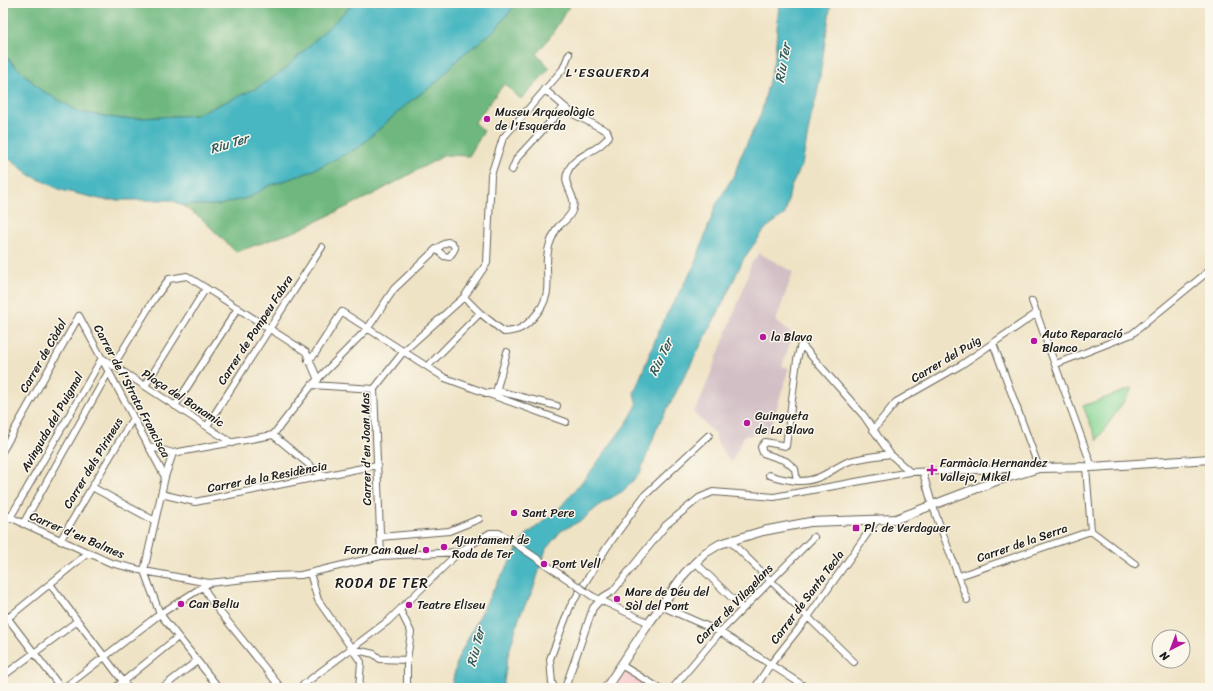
<svg xmlns="http://www.w3.org/2000/svg" width="1213" height="691" font-family="Sriracha,sans-serif">
  <style>
    .built { fill: #f7d0cf }
    .industrial { fill: #d2bec5 }
    .green { fill: #88d796; stroke: #527a59 }
    .forest { fill: #6eb87f; stroke: #456a4e }
    .water { fill: #48b7c1; stroke: #326a6e }
    .lines { fill: none; stroke-linecap: round; stroke-linejoin: round }
    .minor-casing { stroke: #666257; stroke-width: 8 }
    .tertiary-casing { stroke: #666257; stroke-width: 10 }
    .minor { stroke: #fff; stroke-width: 6 }
    .tertiary { stroke: #fff; stroke-width: 8 }
    .minor-bridge-casing { stroke: #666257; stroke-width: 8; stroke-linecap: butt }
    .minor-bridge { stroke: #fff; stroke-width: 6 }
    .poi-dot { fill: #b5179e; stroke: #fbf7ec; stroke-width: 1.5 }
    .labels { text-anchor: middle; stroke-width: 3; stroke-linejoin: round; paint-order: stroke }
    .poi-label { font-size: 12px; fill: #1c1c1c; stroke: #fbf7ec; text-anchor: start }
    .street-label { font-size: 12px; fill: #1c1c1c; stroke: #fbf7ec }
    .water-label { font-size: 13px; font-style: italic; fill: #2e5a5e; stroke: #fbf7ec }
    .neighbourhood-label { font-size: 13px; letter-spacing: 1px; fill: #1c1c1c; stroke: #fbf7ec }
    .quarter-label { font-size: 14px; letter-spacing: 1px; fill: #1c1c1c; stroke: #fbf7ec }
  </style>
  <rect width="100%" height="100%" fill="#fbf7ec"/>
  <filter id="ink" filterUnits="userSpaceOnUse"><feTurbulence type="fractalNoise" baseFrequency=".025" numOctaves="2"/><feDisplacementMap in="SourceGraphic" scale="8" xChannelSelector="R" yChannelSelector="G"/><feConvolveMatrix kernelMatrix="1 2 1 2 8 2 1 2 1" color-interpolation-filters="sRGB"/></filter>
  <filter id="wash" filterUnits="userSpaceOnUse"><feTurbulence type="fractalNoise" baseFrequency=".012" numOctaves="4" result="noise"/><feDisplacementMap in="SourceGraphic" scale="16" xChannelSelector="R" yChannelSelector="G"/><feGaussianBlur stdDeviation="0.9" result="paint"/><feColorMatrix in="noise" values="0 0 0 0 0 0 0 0 0 0 0 0 0 0 0 0 0 1.4 0 .05"/><feComposite in="paint" operator="in"/></filter>
  <g filter="url(#wash)">
    <rect width="100%" height="100%" fill="#efe3c5"/>
    <path class="built" d="M628 672 653 688H614L624 673Z"/>
    <path class="industrial" d="M759 253 793 272 776 321 793 335 782 366 789 368 769 433 744 436 731 463 718 444 715 434 693 412 698 406 743 290 751 264Z"/>
    <path class="green" d="M1133 388 1097 440 1083 406Z"/>
    <path class="forest" d="M3 3H354L285 69 257 88 196 115 122 119 80 112 41 90 7 58 3 54Z
      M517 3H571L552 34 537 54 550 68 521 99 504 84 474 123 484 131 469 156 445 155 372 195 296 231 236 252 201 218 181 205H219L250 197 268 186 307 173 358 148 408 103 438 81 460 57 495 30Z"/>
    <path class="water" d="M354 3H517L495 30 460 57 438 81 408 103 358 148 307 173 268 186 250 197 219 205H181L171 200H104L61 190 30 175 3 154V54L41 90 80 112 122 119 196 115 257 88 285 69Z
      M779 3H831L817 95 811 117 802 165 791 187 785 214 766 228 744 258 720 309 657 428 640 473 623 491 601 504 582 520 561 531 546 549 533 590 520 615 508 655 503 688H451L458 658 494 588 526 535 558 510 591 471 628 421 637 405 634 393 662 323 694 266 716 205 735 173 740 158 761 114 775 56Z"/>
  </g>
  <g filter="url(#ink)">
    <g class="lines">
      <g class="minor-casing">
        <path id="minor" d="M512 170 517 158 564 107
          M464 297 480 313 504 332C518 331 524 328 533 318 559 291 540 272 550 243 552 238 555 231 558 227 564 221 571 217 573 208 577 195 561 185 568 171 575 154 599 152 609 136L607 131 573 114 544 89
          M1032 301 1092 467
          M79 316 165 477
          M801 344 864 416 890 454 910 472
          M308 360 314 355 342 312 445 378 566 422
          M1056 364 1132 334 1210 270
          M113 366 154 299 169 279 187 276 306 352 318 380
          M428 366 480 313
          M312 385 374 389
          M145 386 206 288
          M496 392 507 352
          M486 394 498 391 557 406
          M175 406 238 308
          M207 426 322 247
          M873 430 896 402 961 365 1037 313
          M273 435 324 477
          M148 446 173 453
          M3 450 79 316
          M923 473 932 504 967 600
          M769 475C784 480 802 484 817 478 829 474 838 465 850 461 863 457 877 456 890 454
          M797 481 795 469 786 461 763 453 761 447 765 442 786 446 797 360 801 344
          M92 487 155 521
          M161 494 195 502 377 465
          M3 514 111 563 144 571 209 583 273 576 301 575 381 556 459 552
          M10 518 102 358 232 443
          M23 524 109 371
          M1091 531 1135 564
          M380 537 449 531 479 519
          M60 541 133 418
          M731 542 854 662
          M381 556 374 389 404 351 464 297 487 263 491 175 503 138 563 69 569 54
          M695 562 743 609
          M144 571 165 477 173 453 273 435 312 385 368 328 394 289 436 249 444 256 449 257 453 252 455 248 452 243 447 242 436 249
          M144 571 160 614 219 688
          M310 573 318 600 361 662 359 688
          M959 576 1091 531 1086 467
          M50 584 128 688
          M204 588 212 602 281 688
          M592 596 649 623
          M661 606 720 632 807 688
          M400 610 411 632 407 660V688
          M3 612 61 688
          M3 622 88 553
          M352 649 374 654 380 659 407 660
          M621 665 659 688
          M3 676 76 622
          M64 688 160 614 209 583
          M115 688 178 637
          M162 688 197 661
          M299 688 388 621 459 552 490 533H499L510 540
          M555 688 552 683 550 659 570 607 607 547 644 496 709 435
          M565 688 593 608 603 597 613 591 666 525 699 498 713 492 774 497 910 472 1039 468 993 343
          M673 688 720 632 814 537
          M755 688 770 665 808 617 877 520"/>
      </g>
      <g class="tertiary-casing">
        <path id="tertiary" d="M606 688 649 623 685 573 705 553 720 544 763 531 810 522 896 519 996 481 1039 468 1092 467 1210 459"/>
      </g>
      <use href="#minor" class="minor"/>
      <use href="#tertiary" class="tertiary"/>
      <g class="minor-bridge-casing">
        <path id="minor-bridge" d="M510 540 592 596"/>
      </g>
      <use href="#minor-bridge" class="minor-bridge"/>
    </g>
  </g>
  <g class="poi-dot">
    <circle cx="487" cy="119" r="4"/>
    <circle cx="763" cy="337" r="4"/>
    <circle cx="1034" cy="341" r="4"/>
    <circle cx="747" cy="423" r="4"/>
    <path d="M930 464h4v4h4v4h-4v4h-4v-4h-4v-4h4z"/>
    <circle cx="514" cy="513" r="4"/>
    <rect x="852" y="524" width="8" height="8" rx="2"/>
    <circle cx="444" cy="547" r="4"/>
    <circle cx="426" cy="550" r="4"/>
    <circle cx="544" cy="564" r="4"/>
    <circle cx="617" cy="599" r="4"/>
    <circle cx="181" cy="604" r="4"/>
    <circle cx="409" cy="605" r="4"/>
  </g>
  <g class="labels">
    <g class="poi-label">
      <text x="495" y="116">Museu Arqueològic<tspan x="495" dy="14">de l'Esquerda</tspan></text>
      <text x="1042" y="338">Auto Reparació<tspan x="1042" dy="14">Blanco</tspan></text>
      <text x="771" y="341">la Blava</text>
      <text x="755" y="420">Guingueta<tspan x="755" dy="14">de La Blava</tspan></text>
      <text x="940" y="467">Farmàcia Hernandez<tspan x="940" dy="14">Vallejo, Mikel</tspan></text>
      <text x="522" y="517">Sant Pere</text>
      <text x="864" y="532">Pl. de Verdaguer</text>
      <text x="452" y="544">Ajuntament de<tspan x="452" dy="14">Roda de Ter</tspan></text>
      <text x="418" y="554" text-anchor="end">Forn Can Quel</text>
      <text x="552" y="568">Pont Vell</text>
      <text x="625" y="596">Mare de Déu del<tspan x="625" dy="14">Sòl del Pont</tspan></text>
      <text x="189" y="608">Can Beliu</text>
      <text x="417" y="609">Teatre Eliseu</text>
    </g>
    <g class="street-label">
      <text transform="translate(255 330) rotate(-57)" y="4">Carrer de Pompeu Fabra</text>
      <text transform="translate(43 356) rotate(-60)" y="4">Carrer de Còdol</text>
      <text transform="translate(946 359) rotate(-31)" y="4">Carrer del Puig</text>
      <text transform="translate(132 391) rotate(62)" y="4">Carrer de l'Strata Francisca</text>
      <text transform="translate(183 398) rotate(33)" y="4">Plaça del Bonamic</text>
      <text transform="translate(52 422) rotate(-60)" y="4">Avinguda del Puigmal</text>
      <text transform="translate(366 449) rotate(-91)" y="4">Carrer d'en Joan Mas</text>
      <text transform="translate(93 463) rotate(-59)" y="4">Carrer dels Pirineus</text>
      <text transform="translate(267 477) rotate(-11)" y="4">Carrer de la Residència</text>
      <text transform="translate(77 535) rotate(23)" y="4">Carrer d'en Balmes</text>
      <text transform="translate(1022 543) rotate(-19)" y="4">Carrer de la Serra</text>
      <text transform="translate(807 597) rotate(-53)" y="4">Carrer de Santa Tecla</text>
      <text transform="translate(734 604) rotate(-46)" y="4">Carrer de Vilagelans</text>
    </g>
    <g class="water-label">
      <text transform="translate(782 63) rotate(-80)" y="5">Riu Ter</text>
      <text transform="translate(229 143) rotate(-17)" y="5">Riu Ter</text>
      <text transform="translate(660 357) rotate(-64)" y="5">Riu Ter</text>
      <text transform="translate(475 647) rotate(-76)" y="5">Riu Ter</text>
    </g>
    <g class="neighbourhood-label">
      <text x="608" y="77">L'ESQUERDA</text>
    </g>
    <g class="quarter-label">
      <text x="382" y="588">RODA DE TER</text>
    </g>
  </g>
  <rect width="1213" height="691" fill="none" stroke="#fbf7ec" stroke-width="16"/>
  <g transform="translate(1171 649) rotate(222)"><circle r="19" fill="#fbf7ec" stroke="#a29f99"/>
  <path d="M0-3L7 15L0 10L-7 15Z" fill="#b5179e"/>
  <text y="-6" font-size="11" font-weight="bold" text-anchor="middle" fill="#1c1c1c">N</text>
  </g>
</svg>
